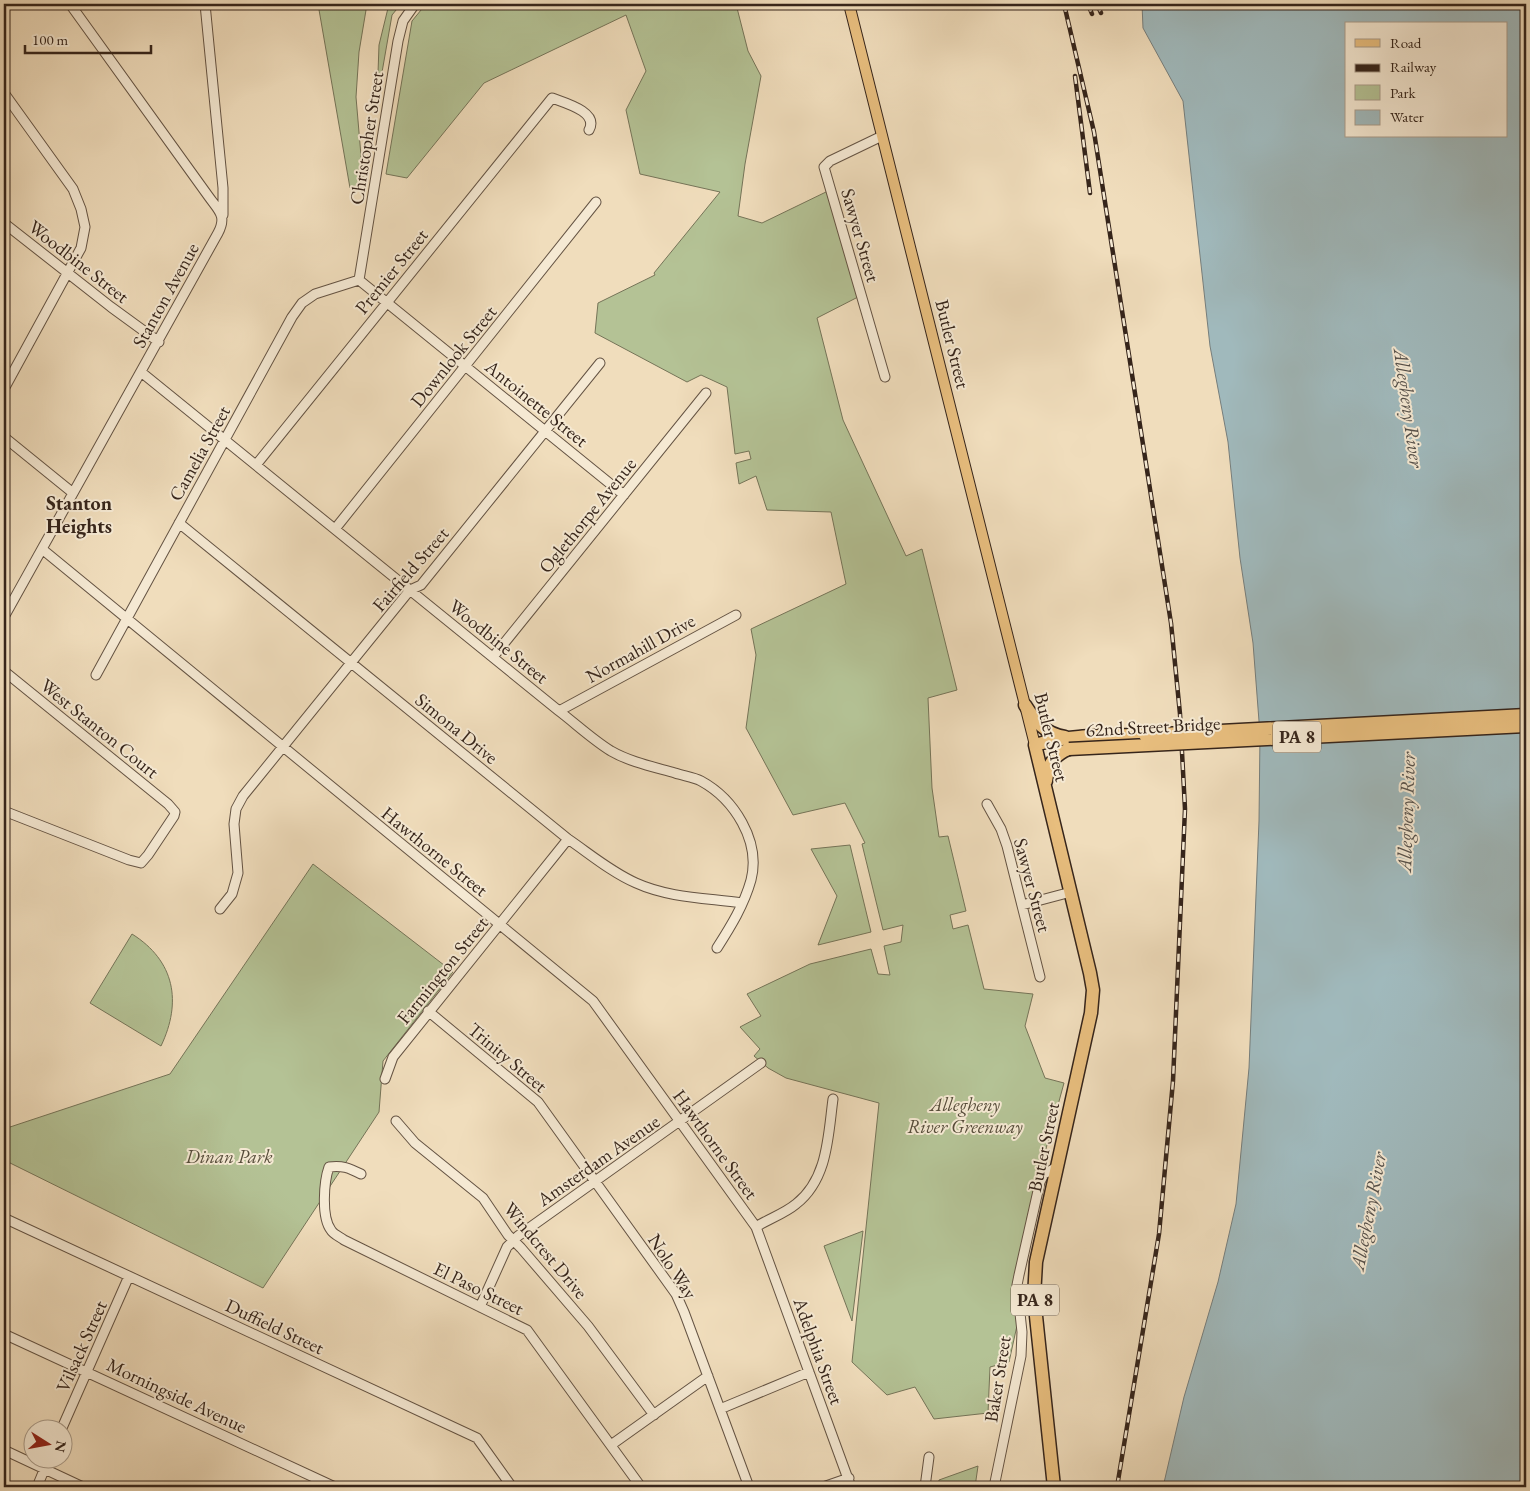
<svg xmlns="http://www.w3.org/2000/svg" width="1530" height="1491" font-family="'EB Garamond',serif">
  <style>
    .green { fill: #b4c295; stroke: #757458 }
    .water { fill: #a0b9bc; stroke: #767e7c; fill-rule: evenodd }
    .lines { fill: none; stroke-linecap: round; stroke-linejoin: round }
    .minor-casing { stroke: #645343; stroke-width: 11 }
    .major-casing { stroke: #36251b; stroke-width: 12 }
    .highway-casing { stroke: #36251b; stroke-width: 15 }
    .minor { stroke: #f5e9d3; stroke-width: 9 }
    .major { stroke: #e8be7e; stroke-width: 10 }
    .highway { stroke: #e8be7e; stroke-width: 12 }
    .rail-casing { stroke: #36251b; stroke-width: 4.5 }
    .rail { stroke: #f5e9d3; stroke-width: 2.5; stroke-dasharray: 8; stroke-linecap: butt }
    .highway-bridge-casing { stroke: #36251b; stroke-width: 15; stroke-linecap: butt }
    .highway-bridge { stroke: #e8be7e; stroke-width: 12 }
    .labels { text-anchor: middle; stroke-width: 4; stroke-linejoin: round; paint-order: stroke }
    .shield { fill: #f5e9d3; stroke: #6f6052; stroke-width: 1 }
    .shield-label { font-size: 18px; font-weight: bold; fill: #36251b }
    .street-label { font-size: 19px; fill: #36251b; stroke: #f5e9d3 }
    .park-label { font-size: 19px; font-style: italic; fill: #564c3a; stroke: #f5e9d3 }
    .water-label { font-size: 20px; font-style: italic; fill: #56514b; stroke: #f5e9d3 }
    .neighbourhood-label { font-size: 20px; font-weight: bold; fill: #36251b; stroke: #f5e9d3 }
  </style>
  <rect width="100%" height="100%" fill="#f0ddbc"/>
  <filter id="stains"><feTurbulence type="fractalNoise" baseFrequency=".004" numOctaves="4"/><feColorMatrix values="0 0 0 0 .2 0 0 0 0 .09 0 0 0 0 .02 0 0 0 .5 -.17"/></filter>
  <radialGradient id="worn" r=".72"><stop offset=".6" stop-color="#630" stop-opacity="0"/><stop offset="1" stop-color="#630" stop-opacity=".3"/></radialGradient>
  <path class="green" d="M318 4H367L359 52 356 97 364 191 350 188Z
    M389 4H401L392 15 377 101 379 45Z
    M426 4H736L748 51 761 76 745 164 738 216 762 223 828 191 858 297 817 318 843 420 906 556 922 549 957 690 928 698 932 788 939 837 948 836 966 911 950 915 953 929 968 925 984 989 1033 994 1025 1026 1045 1078 1064 1083 1027 1218 1018 1321 1009 1362 990 1367 988 1413 934 1419 915 1387 887 1395 852 1362 879 1103 786 1078 768 1068 754 1056 760 1049 740 1027 761 1016 747 994 810 964 871 949 878 974 890 975 884 946 901 942 903 925 883 930 862 844 865 843 845 803 793 815 746 728 756 655 751 629 846 584 831 512 767 510 756 476 739 484 736 463 751 459 749 451 735 454 727 387 701 375 687 382 595 333 598 303 655 275 654 273 720 192 640 174 626 110 646 71 626 15 484 83 407 178 386 174 412 21Z
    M850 845 871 932 818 945 837 896 811 849Z
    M313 864 453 972 383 1061 379 1112 263 1288 4 1160V1129L170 1074Z
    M132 934C175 961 182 1002 161 1046L90 1003Z
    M863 1231 852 1321 824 1246Z
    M978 1466 975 1487H938L939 1480Z"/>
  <path class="water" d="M1142 4H1520L1526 49V1487H1163L1184 1397 1218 1282 1236 1204 1249 1068 1259 821 1260 734 1253 643 1240 558 1228 442 1210 346 1183 101 1143 28ZM1346 24H1506V136H1346Z"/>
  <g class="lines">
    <g class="minor-casing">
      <path id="minor" d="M205 4 223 188V215
        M4 93 73 189 81 209 85 227 81 248 4 389
        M882 136 830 161 824 167 885 377
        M4 223 111 307 159 342
        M359 280 624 495
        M359 280 398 41 403 21 415 4
        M141 372 559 711C576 724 593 740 611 751 630 762 654 767 675 773 684 776 694 777 701 781 734 799 761 841 751 880 744 905 731 926 717 948
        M4 437 73 493
        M256 465 552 98C565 103 599 112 589 130
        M179 523 568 839C590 854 611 872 636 883 669 898 707 898 742 903
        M335 529 596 202
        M42 549 593 1001 756 1227 851 1487
        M4 617 218 233C227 216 219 211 209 197L70 4
        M493 657 706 393
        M4 671 168 804 175 812 174 816 148 855 141 863 129 860 4 811
        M96 675 292 317 302 303 315 294 359 280
        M559 711 736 615
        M987 804 1001 829 1007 846 1040 977
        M1022 905 1071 892
        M220 909 232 894 238 873 234 824 236 809 243 796 410 590 421 585 600 363
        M428 1011 538 1102 676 1294 684 1312 749 1487
        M385 1079 393 1057 568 839
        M396 1121 415 1143 483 1198 508 1235 521 1248 588 1326 654 1415
        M361 1174C349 1168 342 1165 329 1167 324 1181 321 1217 331 1230 333 1234 340 1237 344 1240L527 1330 641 1487
        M4 1218 477 1438 512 1487
        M756 1227C768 1219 784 1214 796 1204 828 1179 828 1136 833 1099
        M480 1307 507 1247 518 1236 761 1063
        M4 1334 335 1487
        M720 1409 809 1372
        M62 1428 129 1276
        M611 1445 708 1376
        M4 1450 83 1487
        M37 1487 49 1458
        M823 1487 849 1478
        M925 1487 929 1457
        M994 1487 1021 1356 1022 1332 1017 1285 1019 1275 1040 1182 1044 1174 1057 1167"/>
    </g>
    <g class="major-casing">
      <path id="major" d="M849 4 1035 745"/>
    </g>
    <g class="highway-casing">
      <path id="highway" d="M1025 705C1035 721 1045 734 1065 737
        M1035 745 1090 973 1093 990 1091 1013 1036 1262 1034 1297 1054 1487
        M1035 745C1069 734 1109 736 1145 735
        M1046 781C1048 766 1053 755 1069 749"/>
    </g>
    <use href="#minor" class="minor"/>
    <use href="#major" class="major"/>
    <use href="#highway" class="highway"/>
    <g class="rail-casing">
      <path id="rail" d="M1064 4 1094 132 1171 623 1180 714 1185 809 1173 1081 1159 1234 1117 1487
        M1088 4 1092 14
        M1097 4 1101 13
        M1075 76 1090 193"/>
    </g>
    <use href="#rail" class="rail"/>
    <g class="highway-bridge-casing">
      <path id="highway-bridge" d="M1145 735 1526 715
        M1069 749 1526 726"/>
    </g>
    <use href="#highway-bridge" class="highway-bridge"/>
  </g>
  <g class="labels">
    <g class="shield">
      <rect x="1273" y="721.5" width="48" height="31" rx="4"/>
      <rect x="1011" y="1284.5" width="48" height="31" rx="4"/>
    </g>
    <g class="shield-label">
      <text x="1297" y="743">PA 8</text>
      <text x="1035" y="1306">PA 8</text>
    </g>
    <g class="street-label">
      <text transform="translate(366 138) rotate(-81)" y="7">Christopher Street</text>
      <text transform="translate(861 235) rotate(74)" y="7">Sawyer Street</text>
      <text transform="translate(79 261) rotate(38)" y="7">Woodbine Street</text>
      <text transform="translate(391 271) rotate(-51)" y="7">Premier Street</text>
      <text transform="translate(165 295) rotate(-61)" y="7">Stanton Avenue</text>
      <text transform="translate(953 344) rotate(76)" y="7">Butler Street</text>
      <text transform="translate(453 356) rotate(-51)" y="7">Downlook Street</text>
      <text transform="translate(537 403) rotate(39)" y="7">Antoinette Street</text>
      <text transform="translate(199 453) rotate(-61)" y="7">Camelia Street</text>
      <text transform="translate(587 515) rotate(-51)" y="7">Oglethorpe Avenue</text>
      <text transform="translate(410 569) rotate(-49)" y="7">Fairfield Street</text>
      <text transform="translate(499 641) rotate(39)" y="7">Woodbine Street</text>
      <text transform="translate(640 648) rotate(-29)" y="7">Normahill Drive</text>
      <text transform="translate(1153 726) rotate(-3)" y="7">62nd Street Bridge</text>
      <text transform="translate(100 728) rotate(39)" y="7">West Stanton Court</text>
      <text transform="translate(457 728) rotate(39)" y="7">Simona Drive</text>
      <text transform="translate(1052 737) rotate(76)" y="7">Butler Street</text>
      <text transform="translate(435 851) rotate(39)" y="7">Hawthorne Street</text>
      <text transform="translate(1033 885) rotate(75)" y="7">Sawyer Street</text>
      <text transform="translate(442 970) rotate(-51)" y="7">Farmington Street</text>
      <text transform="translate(508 1057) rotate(40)" y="7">Trinity Street</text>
      <text transform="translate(716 1144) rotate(54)" y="7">Hawthorne Street</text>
      <text transform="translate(1043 1147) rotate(-78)" y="7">Butler Street</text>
      <text transform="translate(598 1160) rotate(-35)" y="7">Amsterdam Avenue</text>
      <text transform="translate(546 1250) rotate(50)" y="7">Windcrest Drive</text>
      <text transform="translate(673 1266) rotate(57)" y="7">Nolo Way</text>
      <text transform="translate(479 1288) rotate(26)" y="7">El Paso Street</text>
      <text transform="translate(275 1326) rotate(25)" y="7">Duffield Street</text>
      <text transform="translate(81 1346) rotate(-66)" y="7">Vilsack Street</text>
      <text transform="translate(819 1351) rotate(70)" y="7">Adelphia Street</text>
      <text transform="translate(997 1379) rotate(-81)" y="7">Baker Street</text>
      <text transform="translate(177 1395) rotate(25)" y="7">Morningside Avenue</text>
    </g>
    <g class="park-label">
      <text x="965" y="1111">Allegheny<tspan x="965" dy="22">River Greenway</tspan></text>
      <text x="229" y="1163">Dinan Park</text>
    </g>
    <g class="water-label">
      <text transform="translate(1409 408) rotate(82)" y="7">Allegheny River</text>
      <text transform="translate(1406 812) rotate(-88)" y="7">Allegheny River</text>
      <text transform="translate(1368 1211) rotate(-79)" y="7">Allegheny River</text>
    </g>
    <g class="neighbourhood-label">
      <text x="79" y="510">Stanton<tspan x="79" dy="23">Heights</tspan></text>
    </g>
  </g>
  <rect width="1530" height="1491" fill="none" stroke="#f0ddbc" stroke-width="20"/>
  <rect x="5" y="5" width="1520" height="1481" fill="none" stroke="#36251b" stroke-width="2.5"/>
  <rect x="10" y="10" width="1510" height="1471" fill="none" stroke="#36251b"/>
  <rect x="1345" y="22" width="162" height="115" fill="#f5e9d3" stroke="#a99b89"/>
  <rect x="1355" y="39" width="25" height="8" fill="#e8be7e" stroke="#a99b89"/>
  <text x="1390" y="48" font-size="15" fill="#36251b">Road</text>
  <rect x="1355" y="64" width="25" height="8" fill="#36251b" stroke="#a99b89"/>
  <text x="1390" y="72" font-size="15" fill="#36251b">Railway</text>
  <rect x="1355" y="85" width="25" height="15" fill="#b4c295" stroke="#a99b89"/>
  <text x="1390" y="98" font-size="15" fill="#36251b">Park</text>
  <rect x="1355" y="110" width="25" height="15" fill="#a0b9bc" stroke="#a99b89"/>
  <text x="1390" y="122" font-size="15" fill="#36251b">Water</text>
  <g transform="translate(48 1444) rotate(101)"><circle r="24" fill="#f5e9d3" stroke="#a99b89"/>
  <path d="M0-4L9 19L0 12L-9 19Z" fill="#8f2418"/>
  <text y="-8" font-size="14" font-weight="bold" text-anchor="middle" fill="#36251b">N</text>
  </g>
  <path d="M25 45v8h126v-8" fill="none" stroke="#36251b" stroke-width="2.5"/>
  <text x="32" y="45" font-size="15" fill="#36251b" stroke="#f5e9d3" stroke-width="4" paint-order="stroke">100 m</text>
  <rect width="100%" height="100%" filter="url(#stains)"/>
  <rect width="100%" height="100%" fill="url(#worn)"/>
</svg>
